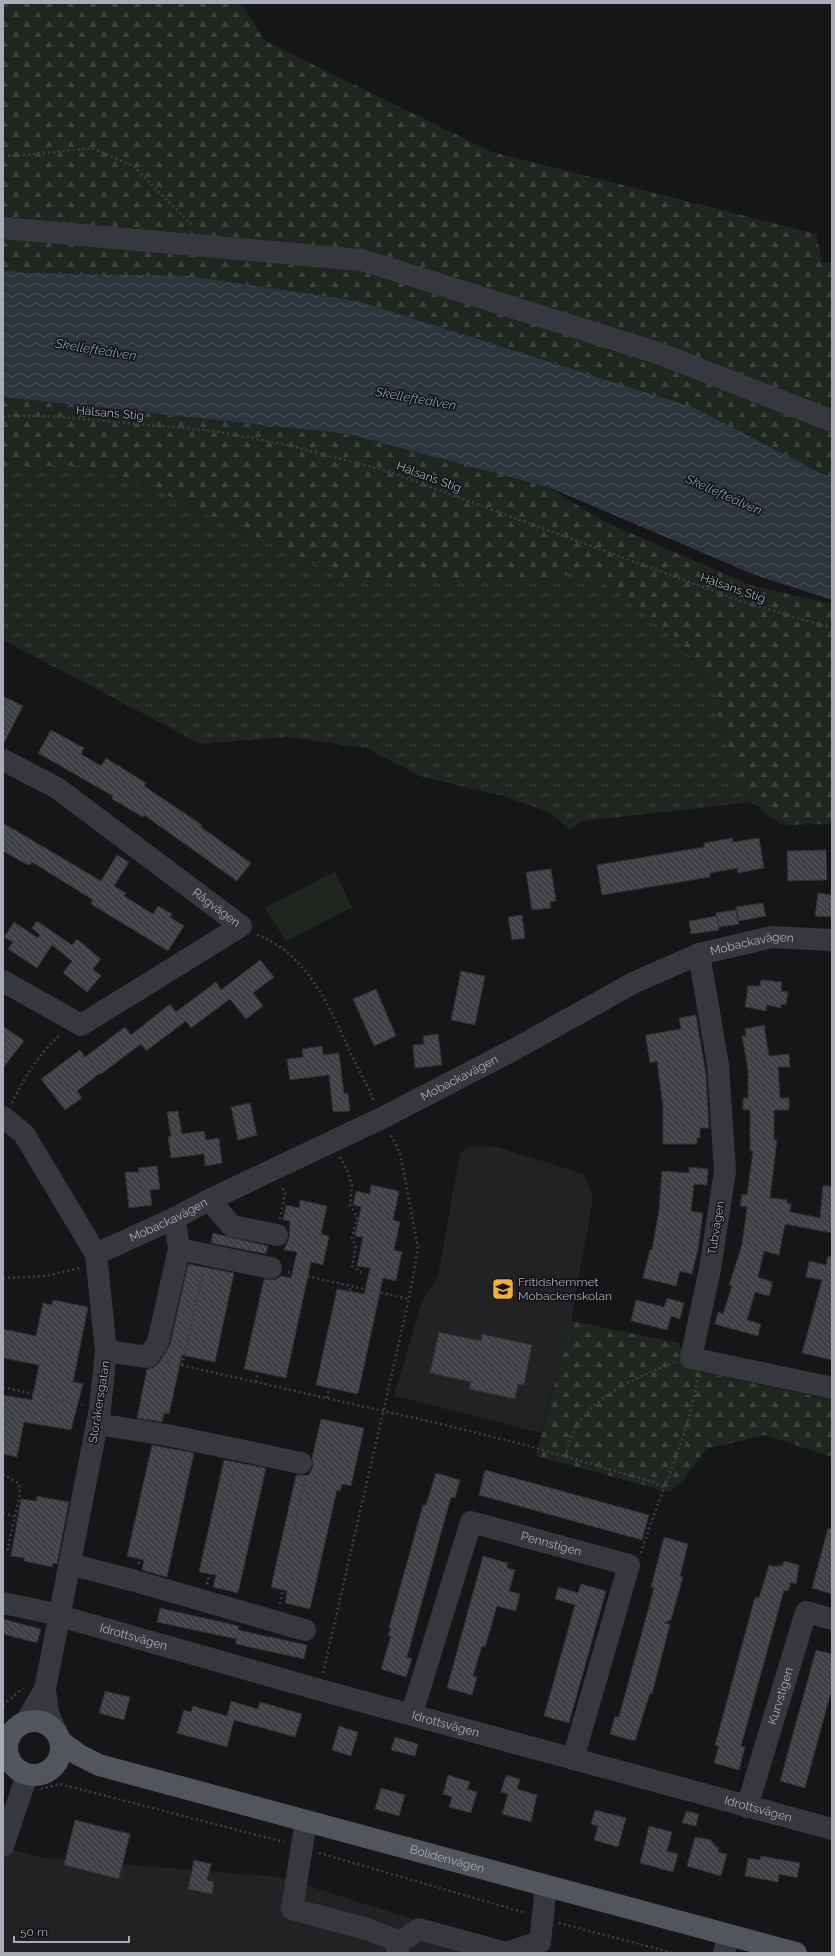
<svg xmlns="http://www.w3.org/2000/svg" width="835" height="1956" font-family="Raleway,sans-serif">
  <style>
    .built { fill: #222225 }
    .grass { fill: url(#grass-tufts) }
    .forest { fill: url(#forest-firs) }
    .green { fill: #1e261f }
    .water { fill: url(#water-waves) }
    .building { fill: url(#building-back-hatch); stroke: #303034 }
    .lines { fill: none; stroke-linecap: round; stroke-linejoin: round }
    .path { stroke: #3d3f44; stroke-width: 2.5; stroke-dasharray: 2 3; stroke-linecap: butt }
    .minor { stroke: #37383d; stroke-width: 22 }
    .major { stroke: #53555c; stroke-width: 22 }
    .labels { text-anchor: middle; stroke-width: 3; stroke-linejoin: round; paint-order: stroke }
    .street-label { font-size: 12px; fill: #a8adb8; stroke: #111113 }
    .poi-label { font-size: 12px; fill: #a8adb8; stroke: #111113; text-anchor: start }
    .water-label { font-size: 13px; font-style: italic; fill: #7f9bb3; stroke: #111113 }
  </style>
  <defs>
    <pattern id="grass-tufts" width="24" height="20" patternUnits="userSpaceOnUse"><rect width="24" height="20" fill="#1e261f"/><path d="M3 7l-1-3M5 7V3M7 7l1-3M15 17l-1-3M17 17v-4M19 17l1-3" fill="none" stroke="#3c433d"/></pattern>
    <pattern id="forest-firs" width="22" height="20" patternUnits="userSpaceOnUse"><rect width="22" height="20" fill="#1e261f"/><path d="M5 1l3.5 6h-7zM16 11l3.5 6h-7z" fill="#3c433d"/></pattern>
    <pattern id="water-waves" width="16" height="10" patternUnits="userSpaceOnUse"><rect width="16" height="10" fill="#2c353c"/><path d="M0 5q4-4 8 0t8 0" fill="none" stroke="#485056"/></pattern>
    <pattern id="building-back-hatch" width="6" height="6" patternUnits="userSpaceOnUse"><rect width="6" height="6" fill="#404145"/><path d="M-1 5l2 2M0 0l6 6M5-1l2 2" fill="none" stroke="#595a5e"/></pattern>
  </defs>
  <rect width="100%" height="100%" fill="#161618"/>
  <path class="built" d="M469 1146 497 1147 584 1174 593 1198 571 1321 541 1433 394 1396 422 1301 438 1276 460 1153Z
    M3 1847 39 1857 280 1877 520 1953H3Z"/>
  <path class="grass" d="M6 466H84L150 487 220 520 299 556 343 579 578 573 622 592 677 639 718 694V723L752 802 584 821 569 829 549 812 503 796 420 776 366 748 288 737 201 744 3 640V468Z"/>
  <path class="forest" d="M3 3H241L265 41 492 152 816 234 822 262 832 263V479L695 408 27 273 3 270Z
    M3 397 348 434 548 487 601 520 750 585 832 604V824L782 825 752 802 718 723V693L677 639 622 592 578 573 498 582H409L343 579 299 556 220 520 150 487 84 466H6L3 468Z
    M571 1321 679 1343 687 1369 832 1400V1457L765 1435 706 1449 683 1481 669 1492 536 1456Z"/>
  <path class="green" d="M335 871 352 907 286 941 265 908Z"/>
  <path class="water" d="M3 270 27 273 189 276 358 301 695 408 832 479V600L755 575 548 487 348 434 3 397Z"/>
  <path class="building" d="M3 696 23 706 3 745Z
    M51 730 84 748 81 754 101 766 106 758 146 783 144 786 202 825 201 827 251 863 237 881 144 815 143 817 112 799 113 796 38 753Z
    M3 823 101 881 117 855 129 862 114 886 126 893 124 896 153 914 158 906 172 914 170 917 184 926 168 951 91 904 93 900 32 862 30 865 24 863 3 851Z
    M732 838 733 842 759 838 764 868 738 873 737 868 710 873V877L602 895 597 865 704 847V843Z
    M826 850 827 880 788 881 787 851Z
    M551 869 556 901 550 902 551 908 532 910 526 872Z
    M818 893 832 895V917L815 916Z
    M763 903 766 916 739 921 736 907Z
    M736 910 739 924 719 927 716 913Z
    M522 915 525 938 512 940 508 917Z
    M717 916 719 930 691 934 689 921Z
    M37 921 72 945 77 939 101 959 93 969 101 976 87 992 63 973 72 961 52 945 37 968 8 949 13 942 4 937 14 922 38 938 40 935 32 928Z
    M260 960 274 977 253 993 263 1006 246 1019 230 999 191 1028 186 1021 146 1051 141 1044 101 1074 100 1073 77 1091 82 1098 65 1110 41 1079 80 1050 85 1057 125 1027 131 1035 170 1004 176 1012 216 982 221 990Z
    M461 971 485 976 475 1025 451 1020Z
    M761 980 782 982 781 991 788 992 786 1005 781 1004V1008L767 1005 766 1011 745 1007 748 986H760Z
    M376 989 396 1036 374 1046 353 999Z
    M696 1015 706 1075 709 1128H700V1138H697V1144H663V1107L657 1061 650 1063 646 1038V1035L681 1029 679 1018Z
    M764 1025 769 1056 789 1054 790 1067H778L780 1098H789V1110H774V1140H777L770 1198 787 1200V1203L791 1204 790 1212 820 1218 823 1186H832V1233L785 1224 779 1255 764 1251 758 1277 772 1282V1286L769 1296 755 1292 747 1320 761 1324 758 1336 715 1324 718 1312 723 1314 732 1286 729 1285 742 1245 747 1207 740 1206 742 1194 747 1195 753 1151H750V1110H743V1098H748V1070L742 1036H746L745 1029Z
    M3 1026 24 1041 3 1068Z
    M438 1034 442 1065 415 1068 413 1045 424 1044 423 1036Z
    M322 1046 323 1055 339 1053 344 1094 348 1093 350 1111 333 1112 329 1075 290 1080 287 1059 303 1057 302 1049Z
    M250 1103 257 1135 238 1140 231 1107Z
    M178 1111 182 1134 204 1131 206 1140 219 1138 222 1163 205 1166 204 1154 171 1158 168 1136H171L167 1112Z
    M157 1166 160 1189 150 1190 152 1205 129 1208 125 1172H139L138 1168Z
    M689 1167 708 1169 707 1185 694 1184 691 1211 703 1213 698 1249 692 1274 680 1271 676 1286 643 1278 650 1250H652L659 1210 662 1171 689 1173Z
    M371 1185 399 1191 393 1220 400 1222 394 1250 402 1252 396 1281 383 1278 358 1394 316 1385 337 1289 364 1294 370 1268 357 1266 363 1237 355 1236 361 1207 353 1205 356 1191 370 1194Z
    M300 1200 327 1206 321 1234 329 1236 323 1265 311 1262 286 1378 244 1369 264 1279 275 1280 281 1276 291 1278 297 1252 284 1250 289 1238 290 1221 283 1220 286 1205 299 1208Z
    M213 1233 268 1246 266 1254 211 1243Z
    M828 1256 832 1257V1360L802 1353 822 1280 806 1277 809 1261 826 1265Z
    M188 1264 234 1273 215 1362 182 1355 169 1414 164 1413 162 1422 137 1418 147 1369 153 1368 158 1364 170 1345Z
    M667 1298 684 1303 680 1319 671 1316 667 1330 631 1321 636 1300 664 1307Z
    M53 1300 88 1307 73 1382 83 1384 71 1430 24 1422 17 1457 3 1454V1395L32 1400 39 1365 3 1358V1329L36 1336 43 1303 52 1305Z
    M439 1332 481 1341 482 1334 532 1345 524 1385 518 1384 515 1399 469 1389 471 1382 430 1373Z
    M321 1419 364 1428 351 1486 342 1484 340 1491 337 1490 310 1609 285 1603 287 1591 271 1587 296 1475H309L313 1466 312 1458Z
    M152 1445 194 1453 167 1577 142 1570 144 1560 127 1556Z
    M224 1460 266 1468 238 1593 213 1587 216 1575 199 1572Z
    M485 1470 649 1515 642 1540 479 1495Z
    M436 1473 460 1480 455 1498 451 1497 420 1609 407 1657 412 1659 406 1677 381 1669 391 1636H388L391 1628H389L396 1602 423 1505H426Z
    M37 1496 69 1502 57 1564 53 1563 52 1567 24 1561V1558L11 1556 21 1499 36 1501Z
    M828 1528 832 1529V1594L812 1588Z
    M664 1537 688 1544 680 1576 683 1577 671 1620 664 1623 670 1624 652 1694 650 1693 635 1741 610 1734 615 1716 619 1717 654 1588 651 1587Z
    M483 1556 508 1563 507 1568 515 1570 509 1591 520 1594 516 1611 497 1606 485 1647 482 1646 473 1676 477 1677 472 1695 447 1688Z
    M784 1561 799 1565 796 1584 791 1582 788 1591 784 1590 741 1746 745 1747 739 1770 714 1763 719 1746 715 1745 755 1597 759 1598 769 1565 777 1567 778 1565 782 1566Z
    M581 1584 606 1591 569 1723 544 1716 575 1605 555 1599 558 1587 578 1593Z
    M160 1608 239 1626 238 1630 307 1645 304 1659 236 1644V1639L157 1622Z
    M3 1619 41 1629 37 1643 3 1634Z
    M816 1650 832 1654V1688L805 1788 780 1781Z
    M105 1691 130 1697 124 1720 99 1713Z
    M231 1701 258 1709 260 1702 302 1714 295 1737 234 1720 227 1747 177 1733 184 1710 191 1712 193 1706 227 1716Z
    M339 1726 358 1732 351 1756 332 1750Z
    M395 1737 418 1744 415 1756 391 1750Z
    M448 1775 470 1782 467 1789 477 1792 471 1813 449 1807 452 1797 443 1794Z
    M506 1775 520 1779 517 1789 537 1795 531 1822 502 1814 508 1794 501 1792Z
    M381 1788 405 1795 399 1816 375 1809Z
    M595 1810 626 1818 618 1847 594 1840 598 1826 591 1824Z
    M686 1811 699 1814 696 1826 682 1823Z
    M75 1820 130 1834 119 1879 64 1865Z
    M649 1826 672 1832 667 1851 678 1854 673 1872 640 1863Z
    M695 1837 711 1840 716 1847 719 1848 718 1852 727 1854 721 1876 687 1866Z
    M761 1856 800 1863 797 1878 779 1874 778 1882 745 1876 748 1858 760 1860Z
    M194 1860 211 1864 207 1880 214 1882 212 1894 188 1889Z"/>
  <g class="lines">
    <path class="path" d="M3 155 14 156 92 148 133 166 193 226
      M3 416H48L215 431 283 444 384 470 741 601 832 628
      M257 935C310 954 332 1014 354 1060 361 1074 368 1087 374 1101
      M12 1103C24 1077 40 1053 61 1034
      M340 1157 348 1172 352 1186 350 1205 357 1217 352 1238 356 1247 352 1266 362 1273
      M280 1219 285 1194 281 1185
      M288 1272 409 1299
      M3 1278 45 1276 80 1268
      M167 1362 432 1422 522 1444 653 1482 664 1488
      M182 1365 203 1273
      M256 1382 277 1284
      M3 1387 82 1405
      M327 1398 351 1286
      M566 1457C575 1400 627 1383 674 1362
      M3 1474 19 1484 20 1493 7 1553
      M3 1513 15 1516
      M641 1553C659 1494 688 1439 698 1377
      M139 1564 164 1452
      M207 1584 235 1466
      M280 1604 305 1480
      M323 1673 409 1299 418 1248 400 1153 391 1135
      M3 1705 23 1688
      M41 1789 60 1784 284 1842
      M319 1853 526 1913
      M559 1923 673 1953"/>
    <g class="minor">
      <path d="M3 228 362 260 661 354 832 421"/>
      <path id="s1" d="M3 760 57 788 241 926 81 1025 3 981"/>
      <path d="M699 954 718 1065 725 1171 710 1269 691 1358 832 1388"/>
      <path d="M3 1117 24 1134 96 1254 106 1351 100 1409 45 1689 26 1722"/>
      <path d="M209 1200 232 1226 277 1235"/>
      <path d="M179 1249 271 1268"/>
      <path id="s2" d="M96 1254 175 1218 209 1200 382 1118 515 1049 633 983 699 954 772 937 832 940"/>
      <path d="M106 1351 148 1357 158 1342 179 1249 175 1218"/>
      <path d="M97 1424 167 1435 301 1463"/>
      <path d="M70 1564 135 1581 305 1630"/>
      <path id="s3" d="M3 1603 46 1612 320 1690 832 1829"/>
      <path d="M45 1689 48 1713 57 1734"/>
      <path id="s4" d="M412 1713 471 1522 629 1565 573 1759"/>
      <path id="s5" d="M747 1807 806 1612 832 1619"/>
      <path d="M306 1821 292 1909 367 1929 400 1942"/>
      <path d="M3 1846 27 1775"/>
      <path d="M397 1953 400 1942 419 1929 506 1953 540 1942 546 1886"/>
      <path d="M724 1953 729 1935"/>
    </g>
    <g class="major">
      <circle cx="34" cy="1748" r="27"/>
      <path id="s6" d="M61 1742 79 1755 99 1765 796 1953"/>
    </g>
  </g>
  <defs>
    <g id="school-square" transform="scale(1.15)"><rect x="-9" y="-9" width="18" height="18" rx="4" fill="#f2b134" stroke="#111113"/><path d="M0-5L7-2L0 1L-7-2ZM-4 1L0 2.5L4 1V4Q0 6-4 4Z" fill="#111"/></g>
  </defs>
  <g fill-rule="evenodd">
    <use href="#school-square" x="503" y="1289"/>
  </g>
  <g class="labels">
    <g class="street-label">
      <text transform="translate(110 413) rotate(5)" y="4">Hälsans Stig</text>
      <text transform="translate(429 477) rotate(20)" y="4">Hälsans Stig</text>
      <text transform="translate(733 588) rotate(19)" y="4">Hälsans Stig</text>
      <text dy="4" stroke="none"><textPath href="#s1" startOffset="260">Rågvägen</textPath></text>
      <text dy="4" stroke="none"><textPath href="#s2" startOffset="728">Mobackavägen</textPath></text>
      <text dy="4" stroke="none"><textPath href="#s2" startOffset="404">Mobackavägen</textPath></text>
      <text dy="4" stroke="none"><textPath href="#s2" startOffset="80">Mobackavägen</textPath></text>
      <text transform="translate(716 1228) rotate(-81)" y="4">Tubvägen</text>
      <text transform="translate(99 1402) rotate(-81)" y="4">Storåkersgatan</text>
      <text dy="4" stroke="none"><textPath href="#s4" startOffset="283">Pennstigen</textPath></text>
      <text dy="4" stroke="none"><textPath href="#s3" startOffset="135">Idrottsvägen</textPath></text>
      <text dy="4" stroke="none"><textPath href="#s5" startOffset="116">Kurvstigen</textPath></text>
      <text dy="4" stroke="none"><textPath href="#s3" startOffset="459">Idrottsvägen</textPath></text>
      <text dy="4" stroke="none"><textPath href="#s3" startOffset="783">Idrottsvägen</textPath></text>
      <text dy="4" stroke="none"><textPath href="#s6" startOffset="405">Bolidenvägen</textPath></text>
    </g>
    <g class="poi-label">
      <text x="518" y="1286">Fritidshemmet<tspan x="518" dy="14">Mobackenskolan</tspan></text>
    </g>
    <g class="water-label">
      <text transform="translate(96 349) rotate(9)" y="5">Skellefteälven</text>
      <text transform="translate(416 398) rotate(10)" y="5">Skellefteälven</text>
      <text transform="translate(724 494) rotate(24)" y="5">Skellefteälven</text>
    </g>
  </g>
  <rect width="835" height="1956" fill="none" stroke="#a8adb8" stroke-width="8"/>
  <path d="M14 1936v6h115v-6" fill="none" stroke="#a8adb8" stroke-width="2"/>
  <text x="20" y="1936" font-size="12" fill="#a8adb8" stroke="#111113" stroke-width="3" paint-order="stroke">50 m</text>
</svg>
